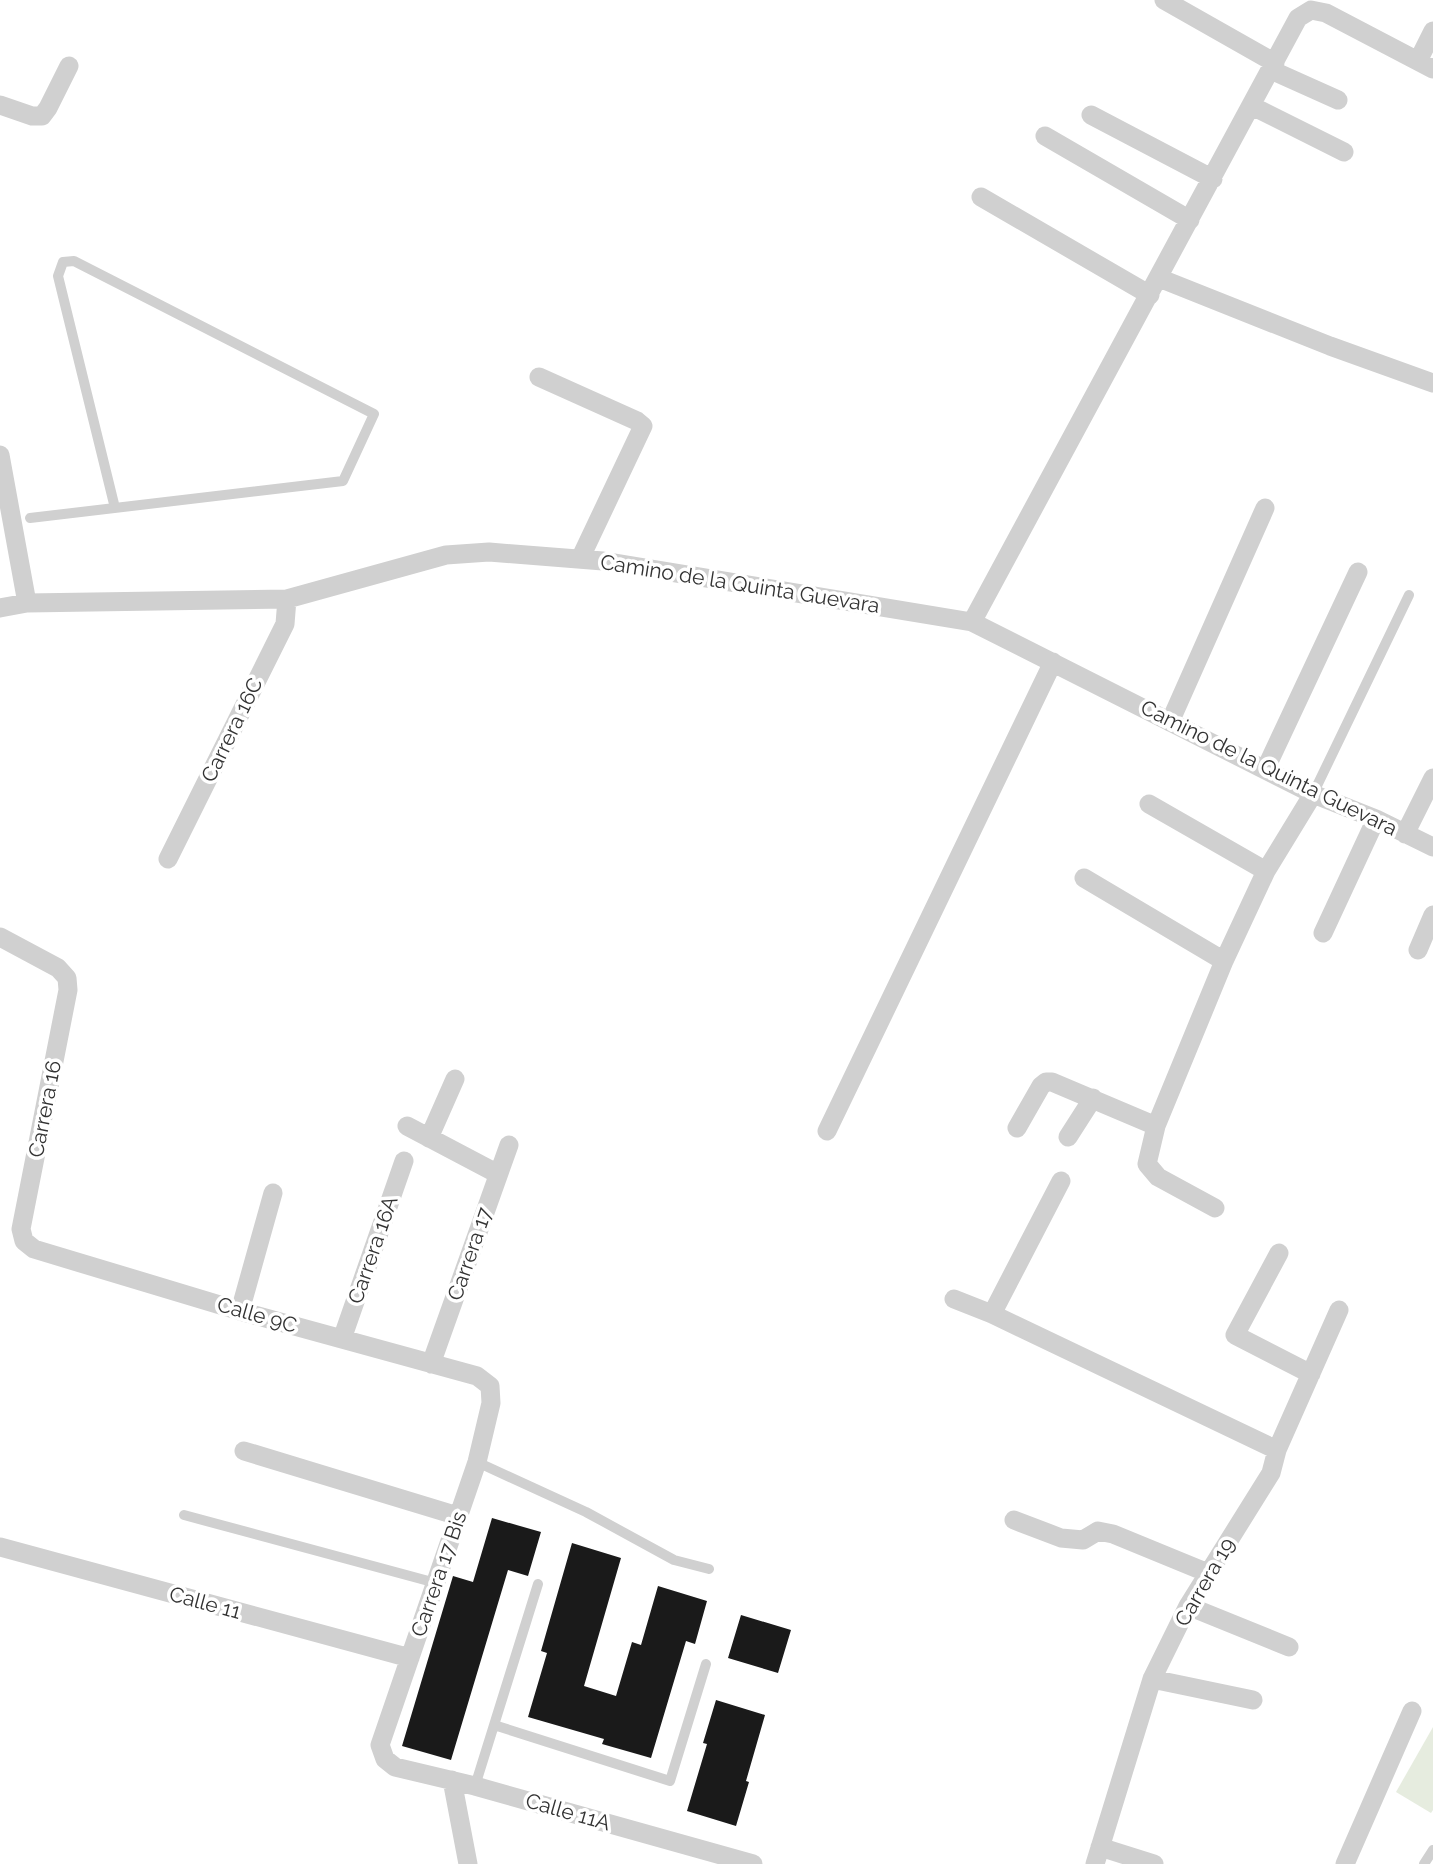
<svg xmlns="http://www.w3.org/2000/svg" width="1433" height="1864" font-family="Raleway,sans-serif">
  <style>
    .grass { fill: #e6ecdf }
    .building { fill: #1a1a1a }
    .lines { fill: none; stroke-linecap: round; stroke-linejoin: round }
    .lane { stroke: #d0d0d0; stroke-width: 10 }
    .street { stroke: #d0d0d0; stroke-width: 19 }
    .labels { text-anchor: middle; stroke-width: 7; stroke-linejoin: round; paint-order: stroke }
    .street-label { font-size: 21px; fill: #333; stroke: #fff }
  </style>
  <rect width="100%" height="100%" fill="#fff"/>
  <path class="grass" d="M1433 1727V1810L1431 1813 1396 1792Z"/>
  <path class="building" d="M492 1518 541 1532 528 1576 508 1570 451 1760 402 1746 453 1576 473 1582Z
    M572 1543 621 1558 584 1686 616 1696 632 1642 641 1645 658 1586 707 1601 695 1644 686 1641 651 1758 602 1744 604 1739 528 1717 547 1653 541 1651Z
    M741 1615 791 1630 778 1673 728 1658Z
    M716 1700 765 1715 746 1781 749 1782 736 1826 687 1811 707 1744 703 1743Z"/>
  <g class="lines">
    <path class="lane" d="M30 518 343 481 374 414 74 261 63 262 58 276 115 508
      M1313 794 1409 595
      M477 1462 586 1512 674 1560 709 1569
      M184 1515 436 1583
      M494 1725 670 1781 706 1664
      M475 1786 538 1584
      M1424 1864 1433 1850"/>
    <path class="street" d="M1164 0 1275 63
      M1418 61 1433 31
      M1271 70 1338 100
      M0 105 32 116H42L48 108 69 66
      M1252 106 1344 152
      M1091 115 1213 179
      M1045 136 1190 220
      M981 197 1150 295
      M1159 278 1330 346 1433 383
      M539 377 637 421 643 426 580 559
      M0 455 27 603
      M0 608 27 603 287 599 446 555 489 552 603 561 972 622 1313 794 1376 819 1433 847
      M972 622 1298 18 1311 10 1326 13 1433 69
      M1170 722 1265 508
      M1266 768 1358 572
      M1149 804 1266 871
      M1405 834 1433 778
      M168 859 285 624 287 599
      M1084 878 1224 961
      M1323 933 1376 819
      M0 937 58 968 67 978 68 990 21 1229 24 1241 34 1249 240 1311 477 1376 490 1386 491 1403 477 1462 380 1745 385 1759 395 1767 475 1786 753 1864
      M1418 950 1433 915
      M407 1126 498 1174
      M1017 1128 1041 1086 1046 1082H1052L1156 1126
      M827 1131 1053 662
      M1068 1137 1093 1098
      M429 1138 455 1079
      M1215 1208 1158 1177 1147 1164 1156 1126 1224 961 1266 871 1313 794
      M1279 1253 1235 1335 1311 1374
      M954 1299 992 1314 1277 1450
      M240 1311 273 1193
      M992 1314 1061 1181
      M342 1339 404 1161
      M431 1364 509 1145
      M244 1451 458 1516
      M1014 1520 1061 1538 1083 1540 1098 1531 1113 1534 1208 1573
      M0 1547 410 1658
      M1188 1606 1289 1647
      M1152 1679 1253 1700
      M452 1780 468 1864
      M1100 1847 1154 1864
      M1095 1864 1152 1679 1188 1606 1271 1473 1277 1450 1339 1310
      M1345 1864 1412 1711"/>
  </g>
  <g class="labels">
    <g class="street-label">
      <text transform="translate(740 584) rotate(9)" y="7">Camino de la Quinta Guevara</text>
      <text transform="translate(232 730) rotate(-64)" y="7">Carrera 16C</text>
      <text transform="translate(1269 768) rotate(26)" y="7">Camino de la Quinta Guevara</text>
      <text transform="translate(45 1109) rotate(-79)" y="7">Carrera 16</text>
      <text transform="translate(373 1250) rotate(-71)" y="7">Carrera 16A</text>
      <text transform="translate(470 1254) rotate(-71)" y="7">Carrera 17</text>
      <text transform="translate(257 1315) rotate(16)" y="7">Calle 9C</text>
      <text transform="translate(439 1574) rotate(-71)" y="7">Carrera 17 Bis</text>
      <text transform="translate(1205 1582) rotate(-60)" y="7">Carrera 19</text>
      <text transform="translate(205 1603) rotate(15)" y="7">Calle 11</text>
      <text transform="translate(568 1812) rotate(16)" y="7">Calle 11A</text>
    </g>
  </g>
</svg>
